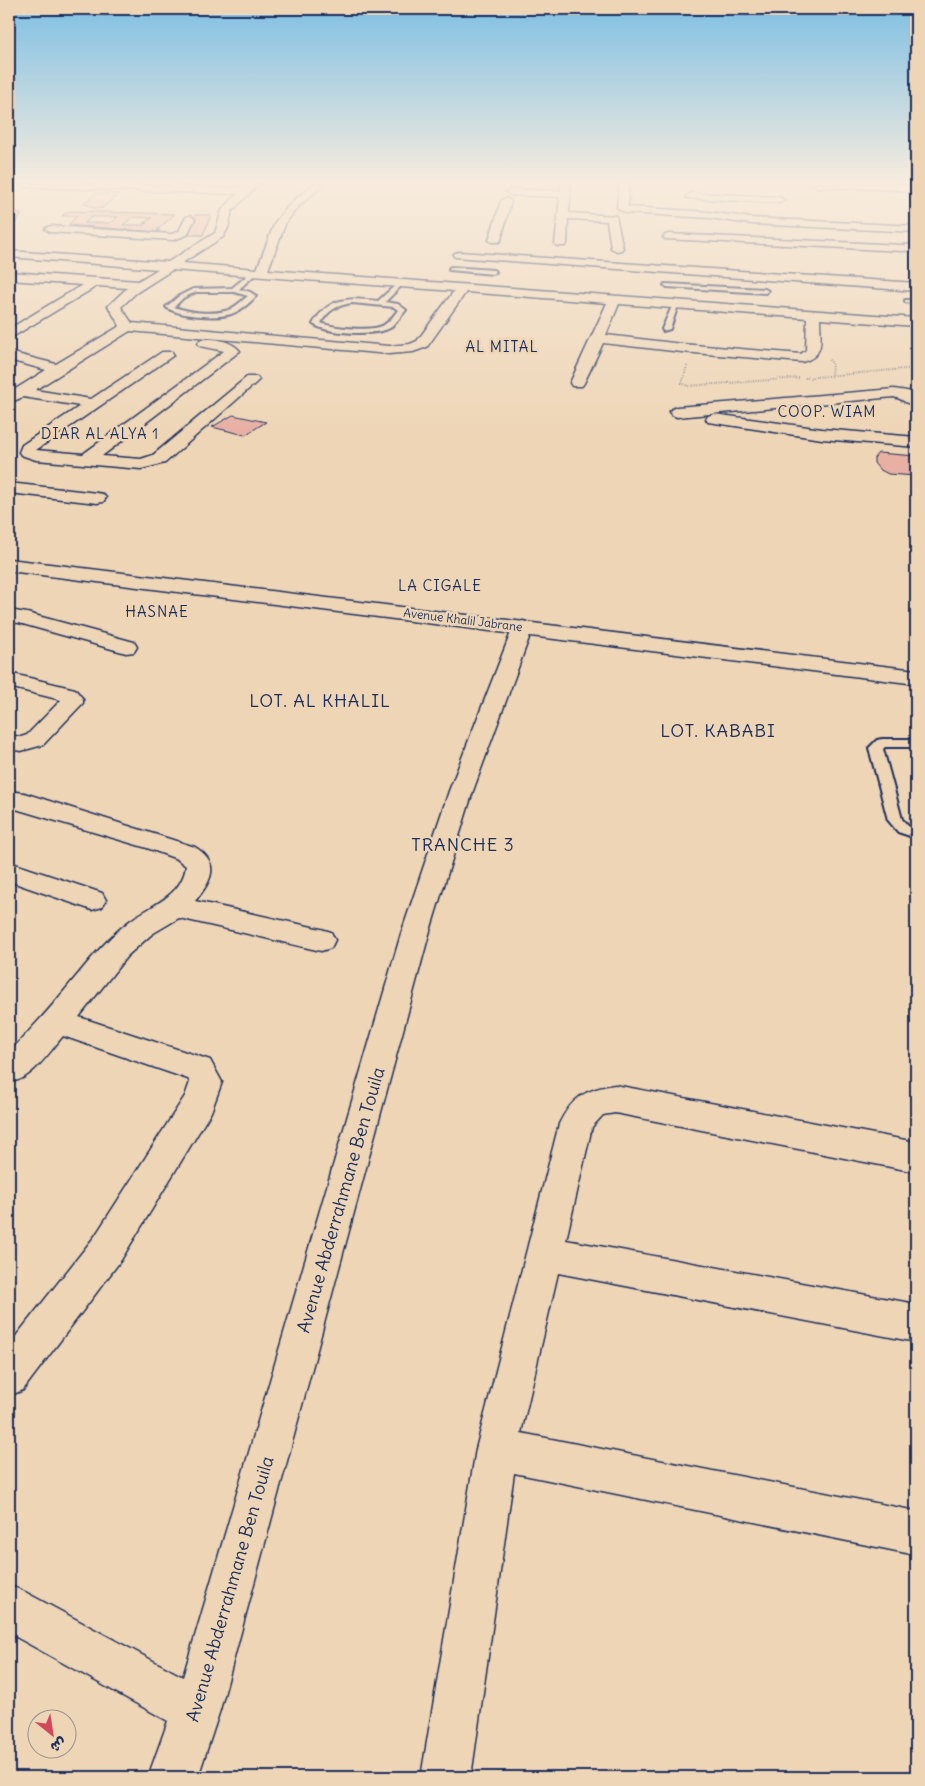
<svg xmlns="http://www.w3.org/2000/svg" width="925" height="1786" font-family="Delius,'Playpen Sans Arabic',sans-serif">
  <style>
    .building { fill: #e8afa3; stroke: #1b2f5e; fill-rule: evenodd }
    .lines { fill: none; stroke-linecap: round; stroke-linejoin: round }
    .service-casing { stroke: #1b2f5e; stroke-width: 4 }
    .minor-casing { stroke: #1b2f5e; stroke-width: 3 }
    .primary-casing { stroke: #1b2f5e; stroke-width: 3 }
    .path { stroke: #1b2f5e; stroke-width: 2; stroke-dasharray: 0.5 2; stroke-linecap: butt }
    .service { fill: #eed5b6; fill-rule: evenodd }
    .minor { fill: #eed5b6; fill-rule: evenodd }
    .primary { fill: #eed5b6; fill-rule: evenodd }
    .labels { text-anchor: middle; stroke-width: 5; stroke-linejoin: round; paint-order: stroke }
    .far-street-label { font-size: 12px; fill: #1b2f5e; stroke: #eed5b6 }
    .far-quarter-label { font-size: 15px; letter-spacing: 1px; fill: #1b2f5e; stroke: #eed5b6 }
    .quarter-label { font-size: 18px; letter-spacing: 1px; fill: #1b2f5e; stroke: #eed5b6 }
    .near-street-label { font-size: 18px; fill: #1b2f5e; stroke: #eed5b6 }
  </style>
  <rect width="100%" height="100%" fill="#eed5b6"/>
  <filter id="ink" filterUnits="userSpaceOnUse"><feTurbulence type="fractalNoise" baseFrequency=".02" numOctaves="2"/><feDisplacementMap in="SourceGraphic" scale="10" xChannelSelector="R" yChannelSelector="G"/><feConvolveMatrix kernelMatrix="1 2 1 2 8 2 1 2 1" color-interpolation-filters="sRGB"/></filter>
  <g filter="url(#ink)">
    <path class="building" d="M96 193 119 194 102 208H94L84 203Z
      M69 211 175 214 157 230H160L158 232 68 225 77 216H62ZM91 217H118L111 223H85ZM133 217 152 218 143 223H147L145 225H123Z
      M195 215H211L203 235H188Z
      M233 415 266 422 245 435 212 427Z
      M878 453 916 456V476L888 474 879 469 874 463V458Z"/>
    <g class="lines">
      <g class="service-casing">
        <path id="service" d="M451 267 493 270 496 272 493 274 449 270V268Z
          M253 271 258 272 239 289 250 292 256 296C250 303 240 311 231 314 216 319 177 316 166 307L179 296 193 289 232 288ZM196 292H234L248 296C241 301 234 309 225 311 210 315 188 312 174 307L183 298Z
          M399 282 404 283 385 302 398 304 406 310C401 316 396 323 390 328 376 336 326 334 313 324 329 296 350 298 378 301ZM352 303 394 307 398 310C394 315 390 321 384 325 372 332 334 328 321 323 328 310 338 305 352 303Z
          M665 284 765 289 768 291 765 293 667 287 664 285Z
          M905 300H916V304L905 302Z
          M673 304 678 305 670 329 663 331 662 329Z
          M882 739H916V747H885L883 749 902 819 908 826 916 828V838L898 832 888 820 869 748 877 740Z"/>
      </g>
      <g class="minor-casing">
        <path id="minor" d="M20 184H112L235 188 248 184H259L232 211 228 228 223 237 182 263 257 269 275 222 292 202 313 184H324L299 206 286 222 268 270 916 318V326L820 319C820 339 826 356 802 362L682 352 603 343 584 383 582 386H572L570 383 607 303 466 292 427 347 413 352 389 354 130 331 35 390 91 399 162 352H172L174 355 36 450 83 454 224 351 200 346 198 343 200 340C213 337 232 341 240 351L102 456 141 459 153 455 247 377H257L259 380 165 463 141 469 36 460 21 455 19 452 22 445 80 406 23 397 9 403V393L46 370 9 360V352L56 364 120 326 108 306 127 288 97 286 9 339V329L82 285 9 280V272L138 281 158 269 9 257V251L168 262 215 233 222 210 237 194 25 187ZM172 270 454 291 417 341 410 344 389 346 132 323 121 307 136 293ZM619 304 807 318 806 350 801 354 682 344 606 335Z
          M561 184H571L569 213 616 216 623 248 621 250 617 251 611 248 607 221 568 219 567 244 565 246H557L555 244 560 197 511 195 506 192 511 189 560 191Z
          M619 184H629L628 207 709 212 751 218 916 226V232L751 224 709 218 626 213 617 208Z
          M813 184H899L916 188V194L899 190 818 187Z
          M691 193 779 197 784 200 779 203 687 198 686 196Z
          M506 198 511 201 501 240 499 242H491L489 240 501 201Z
          M9 209 20 215 13 225 9 226Z
          M190 216 195 219 187 235 173 240 50 232 45 229 50 226 172 234 179 231 186 217Z
          M669 234 902 245 916 244V250L902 251 665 239 663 237 665 235Z
          M459 252 916 283V291L455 257 453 255 455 253Z
          M894 389 913 392 916 394V406C908 405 903 399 894 397L677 417 672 415 669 412 672 409 677 407Z
          M714 414 822 429 916 437V447L822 439 708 422 706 419 708 416Z
          M9 483 97 493 103 494 106 498 103 502 97 503 9 493Z
          M9 610 27 613 134 642 137 647 134 652 126 653 19 623 9 622Z
          M523 621 530 623 533 627 473 791 429 934 220 1710 198 1777H148L168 1721 9 1633V1585L25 1592 183 1677 401 934 449 791 513 627 516 623Z
          M9 673 75 689 83 699V703L43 745 21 751 9 749V735L21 737 27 735 61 700 9 687Z
          M9 791 24 793 195 847C221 863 212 881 195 901L321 929 331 932 335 940 331 948 321 951 179 918 152 934 127 956 79 1017 210 1060 222 1082 211 1112 121 1260 23 1390 9 1396V1345L95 1236 185 1096 190 1082 188 1079 63 1036C52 1049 26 1087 9 1080V1053C26 1034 44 1016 60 996 83 969 103 941 131 920 152 905 182 896 186 866L177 859 147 848 9 807Z
          M9 862 102 893 106 900 102 907 92 910 9 881Z
          M615 1085 916 1142V1172L615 1113 603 1115 592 1127 566 1240 916 1304V1342L558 1273 521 1433 916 1511V1555L514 1473 471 1777H421L476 1449 559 1124C572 1097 586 1089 615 1085Z"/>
      </g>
      <g class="primary-casing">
        <path id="primary" d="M9 559 916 670V684L9 571Z"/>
      </g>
      <path class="path" d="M829 360 832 363 831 375
        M687 366 682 383 687 386 799 378
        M805 378 916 368"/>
      <use href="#service" class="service"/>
      <use href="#minor" class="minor"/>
      <use href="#primary" class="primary"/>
    </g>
  </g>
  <linearGradient id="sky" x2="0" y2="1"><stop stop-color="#7ebfe3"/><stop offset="0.42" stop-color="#f7ecde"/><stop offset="1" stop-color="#f7ecde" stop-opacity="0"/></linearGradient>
  <rect width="925" height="434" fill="url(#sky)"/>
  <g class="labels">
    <g class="far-street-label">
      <text transform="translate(463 620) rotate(7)" y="4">Avenue Khalil Jabrane</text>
    </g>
    <g class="far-quarter-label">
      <text x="502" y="352">AL MITAL</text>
      <text x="827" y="417">COOP. WIAM</text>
      <text x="100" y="439">DIAR AL ALYA 1</text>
      <text x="440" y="591">LA CIGALE</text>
      <text x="157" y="617">HASNAE</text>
    </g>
    <g class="quarter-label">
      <text x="320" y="707">LOT. AL KHALIL</text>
      <text x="718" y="737">LOT. KABABI</text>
      <text x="463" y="851">TRANCHE 3</text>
    </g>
    <g class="near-street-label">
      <text transform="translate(341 1200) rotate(-74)" y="6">Avenue Abderrahmane Ben Touila</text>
      <text transform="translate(230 1589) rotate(-74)" y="6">Avenue Abderrahmane Ben Touila</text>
    </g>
  </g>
  <rect width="925" height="1786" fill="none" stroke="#eed5b6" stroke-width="30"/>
  <rect x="15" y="15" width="895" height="1756" fill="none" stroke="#1b2f5e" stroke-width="2" filter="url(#ink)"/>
  <g transform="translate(52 1734) rotate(150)"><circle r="24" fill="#eed5b6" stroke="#9a9393"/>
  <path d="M0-4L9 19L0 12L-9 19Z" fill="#d1495b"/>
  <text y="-8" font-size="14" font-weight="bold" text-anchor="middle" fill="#1b2f5e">ش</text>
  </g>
</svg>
